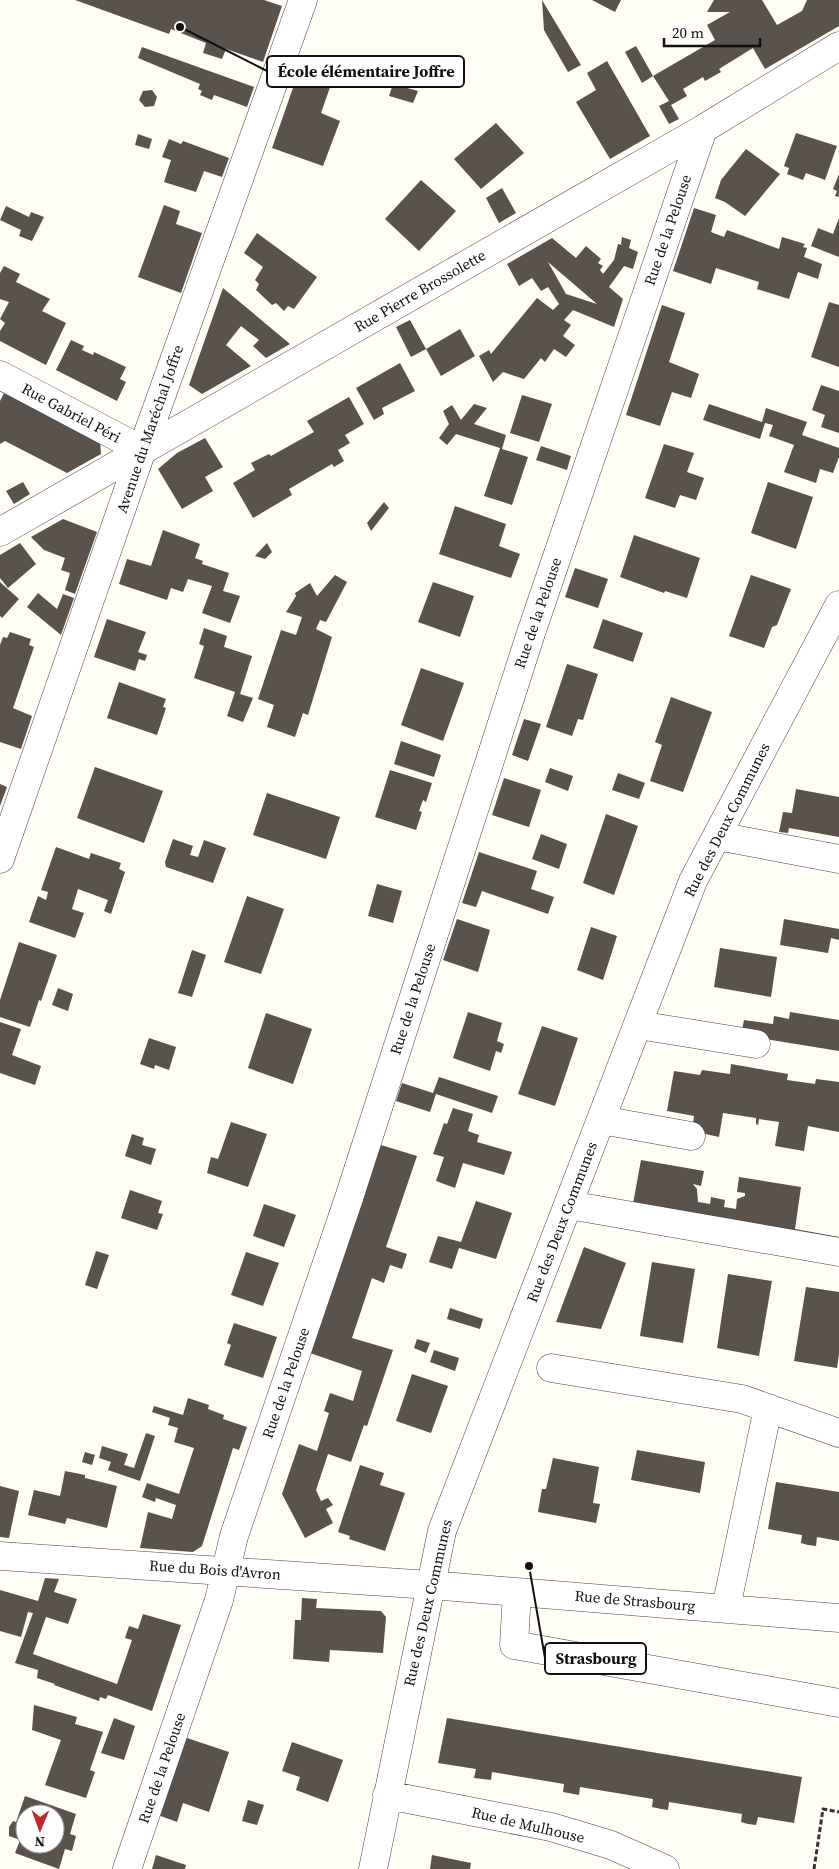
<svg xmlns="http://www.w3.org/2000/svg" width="839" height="1869" font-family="'Source Serif 4',serif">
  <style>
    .building { fill: #5a524d; fill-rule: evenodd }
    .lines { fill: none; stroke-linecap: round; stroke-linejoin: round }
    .minor-casing { stroke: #444; stroke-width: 29 }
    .path { stroke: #333; stroke-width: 3; stroke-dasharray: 5 2.5; stroke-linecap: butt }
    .minor { stroke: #fff; stroke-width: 28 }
    .labels { text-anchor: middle; stroke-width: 5; stroke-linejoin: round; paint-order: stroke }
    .street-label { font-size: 15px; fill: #111; stroke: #fff }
    .leader { fill: none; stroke: #111; stroke-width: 2 }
    .callout-dot { fill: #111; stroke: #fff; stroke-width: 2 }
    .callout { fill: #fff; stroke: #111; stroke-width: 2 }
    .callout-label { font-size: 16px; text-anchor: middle; font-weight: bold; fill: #111 }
  </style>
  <rect width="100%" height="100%" fill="#fffdf5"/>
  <path class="building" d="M75 0H264L282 6 263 62 226 49 222 59 203 53 206 43 171 29 169 34Z
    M542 0 581 65 568 72 544 30Z
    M592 0H621L615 12Z
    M714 0H762L777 25 802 11 807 0H839V26L765 69 753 48 719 69 721 72 705 81 703 77 683 89 687 96 671 105 679 119 669 124 659 106 669 101 653 76 715 40 707 25 730 12H707Z
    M636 46 653 76 642 83 625 52Z
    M142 47 254 87 247 107 214 95 212 100 200 95 202 91 198 89 200 84 138 58Z
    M607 61 650 136 610 159 576 102 596 90 587 73Z
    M302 62 336 70 321 113 340 121 323 166 272 148Z
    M393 84 418 91 413 103 389 96Z
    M152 90 157 97 154 106 145 107 139 100 143 91Z
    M496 123 524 153 481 189 454 159Z
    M796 133 837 146 825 180 806 173 803 180 787 174 789 168 784 166Z
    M138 134 152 139 149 149 135 145Z
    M169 139 181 144 183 141 229 158 222 177 204 171 196 192 164 182 171 160 162 157Z
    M746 149 780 174 745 216 725 202 715 198 721 180Z
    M839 174V197L835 196 837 191 833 189Z
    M421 180 456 211 419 251 385 219Z
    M502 188 516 213 499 223 486 198Z
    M164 205 180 211 176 224 202 233 181 293 138 277Z
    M6 206 29 217 31 212 44 217 32 241 19 236 21 230 0 220Z
    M694 208 716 215 711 232 724 237 727 230 779 249 782 237 805 244 803 247 807 248 804 257 822 264 818 279 798 272 789 299 757 289 759 282 716 268 711 284 673 271Z
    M839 218V257L811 246 818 228 833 234Z
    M257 233 317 277 294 309 288 306 284 311 276 303 272 305 256 290 259 284 255 280 263 267 244 253Z
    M622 237 631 240 629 248 638 252 633 269 624 266 609 287 623 299 614 327 573 310 564 320 571 325 563 336 575 345 566 357 554 349 545 362 541 358 524 379 503 372 493 382 479 356 489 350 491 354 537 298 553 310 559 304 548 287 541 291 532 278 519 286 507 264 552 238 576 258 586 246 601 259 598 263 603 266 600 270 603 274 614 260 618 244 623 245 621 244ZM548 262 597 304 566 294Z
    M4 266 20 274 16 282 50 299 42 311 66 323 46 365 0 341V331L5 323 0 319 9 302 0 299V273Z
    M223 288 290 344 266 358 253 346 259 340 241 326 226 345 251 366 202 394 189 385Z
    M829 302 839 305V367L811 357Z
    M662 305 685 313 669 362 699 374 691 398 672 392 660 426 626 415Z
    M410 320 426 349 411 357 396 327Z
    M460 329 475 356 441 376 426 349Z
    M71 340 84 346 82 350 93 355 94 352 126 367 120 379 126 382 117 401 56 370Z
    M400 363 415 391 382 408 384 414 374 420 356 388Z
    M821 385 839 391V433L821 427 825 415 812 410Z
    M5 391 100 439 101 454 67 473 5 441 0 444V401Z
    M522 395 552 404 539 442 510 433Z
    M349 397 364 424 345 435 350 443 338 450 344 461 334 467 332 464 289 489 292 495 253 518 233 483 255 470 251 463 269 454 271 456 314 432 307 421Z
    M474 404 487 408 474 424 506 435 502 449 528 457 512 505 484 496 500 448 456 434 447 445 439 438 449 424 443 411 452 405 461 420Z
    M709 404 762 422 766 408 807 422 802 435 839 448V457L833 473 820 469 816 483 784 472 794 445 769 436 773 425 765 423 760 439 703 420Z
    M205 438 223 467 205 477 213 491 182 509 158 469 177 453Z
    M664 444 694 453 687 472 704 478 696 500 680 495 675 508 645 498Z
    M541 446 571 456 567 470 536 460Z
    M23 482 30 494 14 504 6 491Z
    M768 482 813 497 796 549 751 533Z
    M384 502 389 508 371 531 367 523Z
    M455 506 506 524 499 546 520 554 511 578 439 554Z
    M63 519 97 532 75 594 65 590 70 573 61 570 65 558 44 550 31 537Z
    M163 530 200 544 195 558 203 561 202 564 229 573 223 591 240 596 230 623 202 613 212 586 188 579 183 592 171 588 167 600 119 584 127 559 151 566Z
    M634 535 700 558 687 598 665 591 664 593 620 577Z
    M20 543 36 564 8 588 0 578V555Z
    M267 543 272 552 265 559 255 556Z
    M575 568 608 579 598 608 565 597Z
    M335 575 347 582 326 622 320 620 316 629 332 637 308 715 303 713 295 737 267 727 274 705 258 699 281 630 296 635 302 617 286 612 296 596 295 593 310 583 317 596Z
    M751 575 791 589 777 625 772 627 764 648 729 636Z
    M0 582 19 599 2 618 0 616Z
    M433 582 474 596 460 637 418 622Z
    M38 593 57 609 63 594 74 598 61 635 27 607Z
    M107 619 146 632 138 652 147 655 145 661 139 659 135 671 94 657Z
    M603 619 643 633 633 662 593 648Z
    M204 628 227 636 224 647 252 656 240 694 253 698 243 722 227 716 235 692 194 678 204 646 199 644Z
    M10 632 31 639 29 645 34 647 13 708 32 716 21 749 0 742V645L3 637 7 638Z
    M567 664 598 674 583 720 578 719 572 736 546 727Z
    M421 668 464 683 443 741 401 725Z
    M119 682 166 699 163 707 166 708 157 735 107 718Z
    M671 697 712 712 683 792 650 781 662 745 655 742Z
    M524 719 541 724 528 761 512 755Z
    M401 741 441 755 434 777 394 764Z
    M95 767 163 791 144 843 77 818Z
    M550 768 573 776 568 791 545 782Z
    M390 770 432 783 426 802 423 800 419 811 422 812 416 830 375 817Z
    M618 773 645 783 639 799 612 790Z
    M504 778 541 790 529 827 492 815Z
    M0 784 7 787 0 806Z
    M796 789 839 797V837L789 828 788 833 779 832 783 812 792 813Z
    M267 793 340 817 326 859 253 835Z
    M606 814 638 826 614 895 583 883Z
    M541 834 567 844 559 869 532 859Z
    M173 839 193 846 190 855 198 857 204 840 226 848 213 883 166 867 165 862Z
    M56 847 89 859 91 853 121 863 119 869 125 872 111 914 104 911 108 900 78 889 72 909 84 913 75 938 29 922 38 896 46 900 48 892 41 890Z
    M479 852 537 871 531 889 554 897 548 914 482 891 476 907 462 903Z
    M377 884 402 891 393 923 368 916Z
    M247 896 284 909 261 974 224 962Z
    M457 919 490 930 478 972 443 960Z
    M784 919 839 929V940L831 938 828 953 780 945Z
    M591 927 617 936 603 980 577 970Z
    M19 942 57 955 41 1001 39 1000 30 1027 0 1017V1000Z
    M720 948 777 957 771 997 714 987Z
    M192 950 206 955 192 997 178 993Z
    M58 988 73 994 68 1011 52 1005Z
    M468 1012 502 1023 497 1041 504 1044 501 1053 496 1051 490 1071 453 1058Z
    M790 1012 839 1020V1051L741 1035 744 1020 773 1024 774 1016 789 1019Z
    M266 1013 312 1029 293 1084 248 1068Z
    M0 1022 21 1029 12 1055 41 1066 35 1085 0 1073Z
    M542 1026 578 1038 555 1106 518 1094Z
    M149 1038 176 1047 169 1070 155 1065 154 1069 140 1064Z
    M731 1064 788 1074 787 1080 815 1084 816 1079 839 1082V1132L808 1126 804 1151 775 1146 779 1122 759 1119 758 1125 756 1124V1118L723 1113 719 1137 692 1131 694 1116 667 1111 674 1071 700 1075 702 1070 730 1074Z
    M439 1077 498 1096 492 1113 436 1094 430 1112 396 1101 402 1083 433 1093Z
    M453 1108 473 1114 468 1131 479 1135 477 1142 512 1152 504 1175 463 1163 455 1188 436 1181 444 1157 433 1154 444 1123 447 1124Z
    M231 1122 267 1134 248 1187 207 1173 211 1157 218 1159Z
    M132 1134 144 1138 142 1145 156 1149 151 1165 125 1156Z
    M381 1145 417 1156 386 1247 407 1254 402 1269 390 1265 384 1283 372 1278 352 1338 393 1350 367 1426 364 1425 351 1462 328 1454 316 1490 321 1501 328 1498 333 1505 326 1509 333 1523 305 1538 282 1494 299 1444 317 1451 329 1413 324 1411 330 1393 353 1401 362 1371 310 1353Z
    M641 1160 704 1171 701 1186 693 1184 697 1189 698 1202 710 1204 711 1197 725 1200 724 1207 736 1209 737 1199 745 1196V1193L737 1192 739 1177 801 1187 795 1229 839 1237V1245L632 1209Z
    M130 1190 162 1201 158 1213 163 1214 157 1230 121 1218Z
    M476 1201 512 1213 496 1259 459 1248 452 1269 429 1262 438 1236 461 1242Z
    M264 1204 296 1215 284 1247 253 1236Z
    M584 1247 626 1263 601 1329 556 1322Z
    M96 1251 109 1255 97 1289 85 1285Z
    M246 1252 279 1263 263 1306 231 1295Z
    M652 1262 695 1269 683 1343 640 1336Z
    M728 1274 772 1281 759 1356 717 1348Z
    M806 1287 839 1292V1354L837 1368 794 1361Z
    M450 1308 483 1319 480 1329 447 1319Z
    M234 1323 277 1337 263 1378 224 1365 231 1345 227 1343Z
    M417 1339 430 1343 426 1353 414 1348Z
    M434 1350 459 1358 455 1371 430 1362Z
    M412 1374 448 1386 431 1433 396 1421Z
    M188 1398 209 1405 208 1409 224 1415 223 1419 247 1427 239 1450 233 1448 202 1546 193 1552 140 1548 148 1512 172 1519 176 1505 156 1498 155 1502 142 1497 147 1483 179 1494 194 1448 174 1442 178 1428 168 1425 170 1418 152 1412 154 1406 183 1415Z
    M146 1433 155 1436 140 1481 108 1470 111 1462 99 1458 102 1446 128 1454 124 1465 134 1468Z
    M637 1450 705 1462 700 1493 631 1480Z
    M85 1452 95 1455 92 1465 82 1462Z
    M553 1458 599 1467 593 1503 600 1504 596 1523 538 1512 542 1489H546Z
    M360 1465 384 1473 380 1485 405 1493 385 1551 349 1539 350 1536 338 1532Z
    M65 1471 85 1475V1478L117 1486 107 1528 67 1518 65 1524 28 1515 34 1490 60 1496Z
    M776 1482 839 1492V1541L817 1537 816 1546 808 1545 801 1543 802 1535 768 1529Z
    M0 1486 19 1491 9 1538 0 1537Z
    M45 1578 59 1579 54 1592 77 1599 68 1624 46 1617 33 1654 117 1684 132 1640 125 1638 129 1626 138 1629 143 1614 181 1625 152 1711 108 1695 106 1699 100 1697 99 1701 54 1685 55 1684 37 1678 38 1670 15 1663 33 1613 28 1612 21 1637 0 1631V1590L38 1601Z
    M302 1598 317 1599 316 1608 381 1611 386 1617 383 1653 330 1650 329 1662 293 1659 295 1620H301Z
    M34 1705 77 1717 75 1724 103 1732 90 1770 95 1772 86 1798 45 1785 61 1740 32 1730Z
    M114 1718 135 1726 124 1760 101 1753Z
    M447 1718 802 1777 794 1823 758 1817 756 1825 748 1824 741 1822 742 1814 669 1802 668 1810 661 1809 652 1807 653 1799 580 1787 579 1795 563 1792 564 1784 492 1772 491 1780 474 1778 476 1769 438 1763Z
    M184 1737 229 1752 209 1812 183 1803 177 1822 158 1815Z
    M292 1742 343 1760 328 1802 296 1790 300 1777 282 1771Z
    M25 1796 76 1814 70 1834 76 1836 72 1851 65 1849 59 1869 15 1853 20 1840 9 1836V1827L13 1821 16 1822ZM25 1814H55V1844H25Z
    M248 1800 264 1805 257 1825 242 1821Z
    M156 1855 186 1865 185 1869H152Z
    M432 1855 471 1863 470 1869H430Z"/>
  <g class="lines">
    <g class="minor-casing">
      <path id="minor" d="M0 375 142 450
        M0 532 703 129 839 46
        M717 836 839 859
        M0 859 142 450 303 0
        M638 1025 756 1044
        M601 1120 691 1136
        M569 1205 839 1252
        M551 1368 742 1399 839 1433
        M0 1556 430 1585 839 1618
        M517 1592 514 1645 839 1703
        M726 1608 768 1408
        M387 1795 551 1827 611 1845 665 1869
        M127 1869 219 1600 234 1536 349 1198 531 633 703 129
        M373 1869 442 1531 693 881 839 605"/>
    </g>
    <path class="path" d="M814 1869 823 1809 839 1812"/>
    <use href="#minor" class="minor"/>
  </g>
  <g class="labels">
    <g class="street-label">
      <text transform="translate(668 230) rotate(-71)" y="5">Rue de la Pelouse</text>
      <text transform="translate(420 291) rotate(-30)" y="5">Rue Pierre Brossolette</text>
      <text transform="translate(71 413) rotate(28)" y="5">Rue Gabriel Péri</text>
      <text transform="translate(150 429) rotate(-71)" y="5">Avenue du Maréchal Joffre</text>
      <text transform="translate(538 613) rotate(-71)" y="5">Rue de la Pelouse</text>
      <text transform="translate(727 820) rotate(-63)" y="5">Rue des Deux Communes</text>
      <text transform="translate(413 999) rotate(-72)" y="5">Rue de la Pelouse</text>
      <text transform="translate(562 1222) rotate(-69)" y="5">Rue des Deux Communes</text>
      <text transform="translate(286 1383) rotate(-71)" y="5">Rue de la Pelouse</text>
      <text transform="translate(215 1570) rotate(4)" y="5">Rue du Bois d'Avron</text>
      <text transform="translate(635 1601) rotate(5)" y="5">Rue de Strasbourg</text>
      <text transform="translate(428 1603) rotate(-77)" y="5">Rue des Deux Communes</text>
      <text transform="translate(162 1768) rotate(-71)" y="5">Rue de la Pelouse</text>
      <text transform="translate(528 1825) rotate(13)" y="5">Rue de Mulhouse</text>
    </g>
  </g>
  <path class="leader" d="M180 27L267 71M529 1566L545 1658"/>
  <g class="callout-dot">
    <circle cx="180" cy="27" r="5"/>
    <circle cx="529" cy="1566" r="5"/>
  </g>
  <g class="callout">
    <rect x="267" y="56" width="197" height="31" rx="5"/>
    <rect x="545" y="1643" width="101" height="31" rx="5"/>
  </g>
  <g class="callout-label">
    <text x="366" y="77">École élémentaire Joffre</text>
    <text x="596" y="1664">Strasbourg</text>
  </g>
  <g transform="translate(40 1829) rotate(181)"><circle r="24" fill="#ffffff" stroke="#a0a0a0"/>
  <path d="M0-4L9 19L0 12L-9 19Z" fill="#c4262e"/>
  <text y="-8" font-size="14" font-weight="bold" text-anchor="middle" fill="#111111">N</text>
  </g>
  <path d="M664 38v8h96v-8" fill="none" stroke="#111111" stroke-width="2.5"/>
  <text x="672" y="38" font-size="15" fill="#111111" stroke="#ffffff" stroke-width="4" paint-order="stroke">20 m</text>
</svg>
